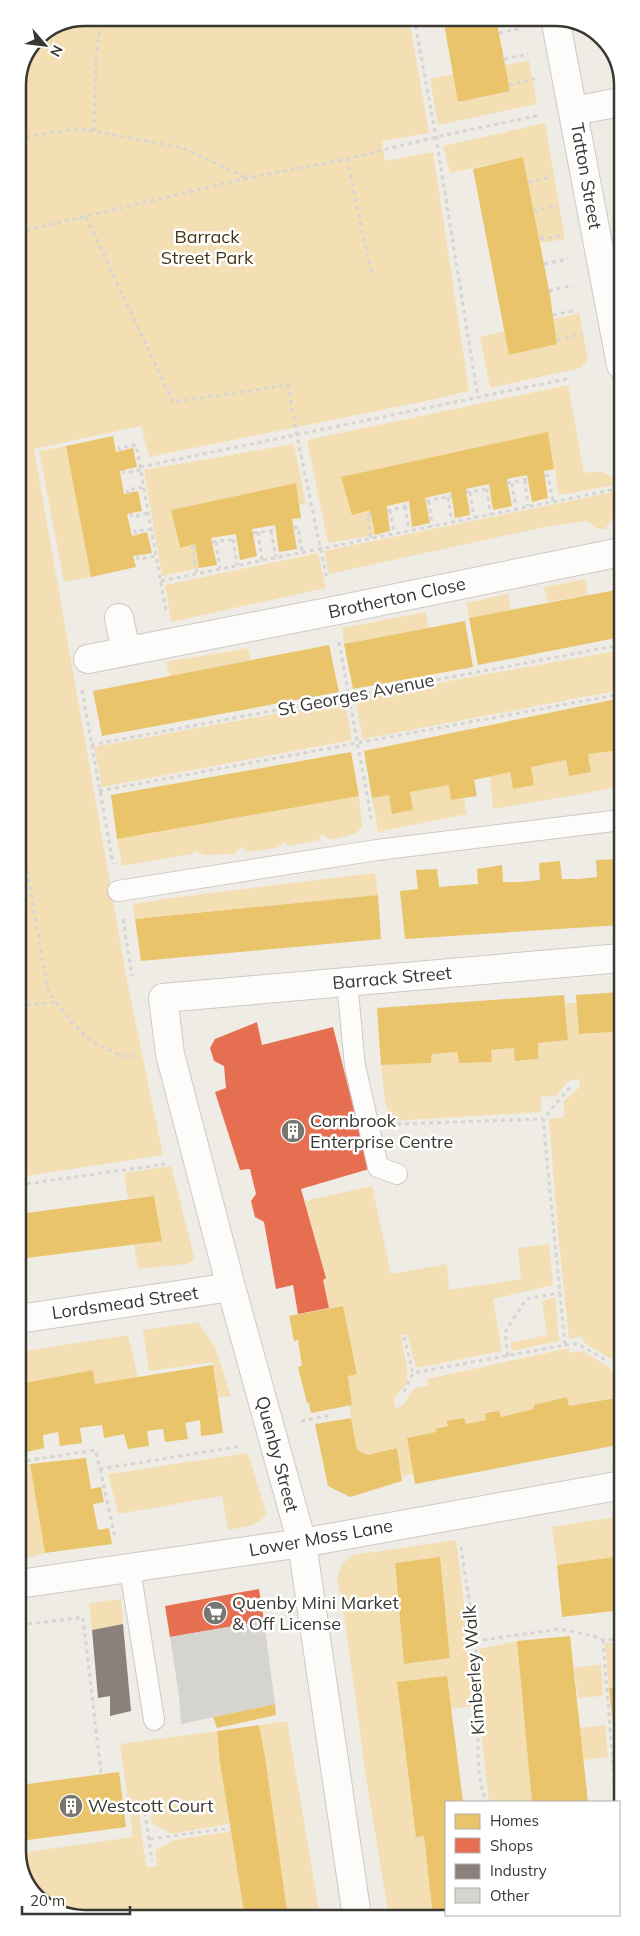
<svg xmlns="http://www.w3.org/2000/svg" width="640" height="1936" font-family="Mulish,sans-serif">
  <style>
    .green { fill: #f4dfb5; fill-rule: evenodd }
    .homes { fill: #e9c46a }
    .shops { fill: #e76f51 }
    .industry { fill: #8a817c }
    .building { fill: #d6d4cf }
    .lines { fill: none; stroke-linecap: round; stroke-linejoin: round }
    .service-casing { stroke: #cccac5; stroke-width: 22 }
    .minor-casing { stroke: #cccac5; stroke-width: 30 }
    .path { stroke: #d6d5d3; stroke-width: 3; stroke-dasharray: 4 4; stroke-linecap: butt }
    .service { stroke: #fdfcfb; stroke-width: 20 }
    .minor { stroke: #fdfcfb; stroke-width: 28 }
    .labels { text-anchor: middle; stroke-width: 5; stroke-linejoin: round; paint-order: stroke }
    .street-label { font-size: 18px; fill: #393732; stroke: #fff }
    .park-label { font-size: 18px; fill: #453616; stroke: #fff }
    .poi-label { font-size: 18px; fill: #393732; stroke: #fff; text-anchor: start }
    .rim { fill: none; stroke: #393732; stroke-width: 2.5 }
  </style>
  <rect width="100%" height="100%" fill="#efece5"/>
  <path class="green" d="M85 18H409L429 133 382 141 385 161 433 152 469 391 426 401 149 457 141 426 34 449 128 986 163 1155 19 1177 18 81 37 37Z
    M529 61 537 104 438 125 430 79 454 74 459 102 509 91 505 65Z
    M545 123 565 239 540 243 523 157 450 173 443 146Z
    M579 313 588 360 581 368 490 388 480 337 506 331 510 355 557 344 554 319Z
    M568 385 584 473C599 471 603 469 615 480V485L559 495 548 433 370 510 375 535 328 543 307 440Z
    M294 444 306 504 299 505 296 483 171 510 179 547 195 544 199 568 162 576 144 470Z
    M66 446 91 577 64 582 39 451Z
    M614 492C618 508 615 517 605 529H598L586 521 545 527 329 574 324 551Z
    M318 553 326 588 171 622 165 585Z
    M585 579 588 595 548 602 544 587Z
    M508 594 511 610 469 618 466 603Z
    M426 612 428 628 344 644 342 628Z
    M248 648 251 660 170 676 166 662Z
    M621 650V690L363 739 355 698Z
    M345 701 352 740 102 787 94 747Z
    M621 750V787L493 809 490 776 510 772 513 789 534 785 531 767 566 760 569 776 591 772 588 754Z
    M449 785 452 800 464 798 467 814 378 832 372 798 389 795 393 814 413 810 410 792Z
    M359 796 362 826 357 833 331 840 322 834 319 840 289 846 284 841 277 848 247 852 241 847 235 854 204 855 197 851 192 854 122 866 117 839Z
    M375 873 378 895 135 919 133 904 171 898Z
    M565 1003H577L579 1034 611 1032 620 1039 622 1077 613 1079 618 1176H622V1257L618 1258 622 1286V1427L616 1398 569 1406 567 1397 535 1405 534 1409 501 1417 499 1411 485 1412 486 1420 466 1424 464 1418 447 1421 448 1426 435 1429 436 1432 407 1438 413 1474 402 1476 397 1448 368 1455 357 1450 349 1405 352 1404 348 1376 357 1373 343 1306 329 1308 323 1280 326 1278 305 1201 372 1186 391 1274 447 1264 449 1290 521 1279 518 1248 549 1244 553 1285 493 1299 502 1351 416 1368 407 1334 401 1335 407 1367V1383L394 1398 395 1408 402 1406 415 1388 428 1386 427 1379 569 1348 570 1353 583 1351 609 1367 611 1371 619 1370 616 1358 611 1359 584 1343 582 1336 569 1339 558 1233 549 1119 564 1117V1101L580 1087 579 1079 568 1081 556 1096 541 1097V1112L391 1121 385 1102 381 1065 431 1063 432 1054 457 1052 459 1063 491 1062V1050L514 1048 515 1061 538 1059V1043L568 1040Z
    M171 1166 194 1257 192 1262 186 1264 138 1269 134 1245 162 1240 154 1196 128 1199 124 1173Z
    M555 1297 559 1341 512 1351 510 1343 547 1335 542 1301Z
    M198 1322 215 1347 231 1396 218 1398 213 1362 149 1371 143 1330Z
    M128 1335 138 1378 95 1384 93 1370 19 1384V1352Z
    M248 1453 266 1513C260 1527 241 1527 228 1530L222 1496 118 1514 108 1474Z
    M30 1464 45 1553 19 1560V1466Z
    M622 1516V1556L557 1565 552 1527Z
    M456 1540 473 1673 474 1706 451 1709 416 1837 424 1836 433 1917H389L367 1784 345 1621 337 1578 342 1564 353 1555ZM440 1557 450 1658 404 1664 395 1563Z
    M121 1599 123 1624 92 1630 89 1603Z
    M517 1641 532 1802H489L482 1740 483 1711 479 1649Z
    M622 1641V1686L609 1688 605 1643Z
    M601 1664 603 1696 578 1698 574 1668Z
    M287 1721 320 1917H288L259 1725Z
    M605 1725 608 1757 583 1760 580 1728Z
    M622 1726V1761L616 1762 613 1727Z
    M217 1731 229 1824 171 1834 152 1823 150 1806 138 1807 146 1867 158 1866 155 1850 174 1840 231 1831 245 1918H80L41 1902 20 1868V1853L133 1837 120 1744Z"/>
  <path class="homes" d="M443 18H496L510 91 458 102Z
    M523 157 550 295 557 344 509 355 473 169Z
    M548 432 554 469 544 471 548 498 532 502 527 475 507 479 512 506 493 510 489 484 466 489 470 515 455 518 451 492 425 498 430 523 412 527 409 501 387 506 390 531 375 535 370 510 352 515 341 477Z
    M113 436 116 452 133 448 137 467 120 471 124 494 138 491 142 511 127 514 132 536 147 532 152 553 133 556 136 567 91 577 66 446Z
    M296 483 301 518 292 519 297 549 279 552 275 525 252 529 257 556 240 560 236 534 211 538 217 565 199 568 195 544 180 548 171 510Z
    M621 589V637L478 665 469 618Z
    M465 621 473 667 353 689 344 644Z
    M329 645 339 692 102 736 93 691Z
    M621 698V750L588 754 591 772 569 776 566 760 531 767 534 785 513 789 510 772 474 780 477 796 451 800 449 785 410 792 413 810 392 814 389 795 372 798 364 751Z
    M351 752 359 796 117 839 111 795Z
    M619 859 621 876V925L405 939 400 891 418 889 416 870 437 869 439 887 478 884 477 869 502 865 503 882H520L540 880 539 863 560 861 562 879H578L597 877 596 860Z
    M378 895 381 939 141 961 135 919Z
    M621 992V1040L611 1032 579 1034 576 995Z
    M564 995 568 1040 538 1043V1059L515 1061 514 1048 491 1050 492 1062 459 1063 457 1052 432 1054 431 1063 381 1065 377 1008Z
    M622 1077V1176H618L613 1078Z
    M154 1196 162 1241 19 1259V1214Z
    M622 1257V1279H621L618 1258Z
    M343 1306 357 1374 348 1376 352 1405 311 1413 309 1403H307L298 1367 302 1366 298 1340 294 1341 289 1316Z
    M213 1365 223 1433 201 1436 200 1420 185 1423 188 1439 165 1442 163 1429 147 1431 149 1446 128 1449 124 1434 104 1438 102 1425 80 1428 82 1443 60 1446 58 1432 43 1435 44 1448 22 1453 19 1437V1384L93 1370 95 1384Z
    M567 1397 569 1406 616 1398 622 1427V1444L415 1484 407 1438 436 1432 435 1429 448 1426 446 1421 464 1418 466 1424 486 1420 485 1413 499 1411 501 1417 534 1409V1405Z
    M351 1418 357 1450 368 1455 397 1448 402 1481 350 1497 328 1486 315 1424Z
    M86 1458 91 1489 101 1487 104 1502 93 1504 98 1530 109 1528 112 1544 45 1553 30 1464Z
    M622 1556V1610L562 1617 557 1565Z
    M440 1557 450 1658 404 1664 395 1563Z
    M570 1636 588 1802H532L517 1641Z
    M447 1676 463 1802H446V1915H482V1917H433L424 1836 416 1837 397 1682Z
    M622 1686V1726L613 1727 609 1688Z
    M275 1704 276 1715 217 1728 213 1717Z
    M259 1725 265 1757 288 1917 245 1918 220 1763 217 1731Z
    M119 1772 126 1827 20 1841V1785Z"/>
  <path class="shops" d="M257 1022 262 1045 333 1027 369 1169 301 1189 326 1278 323 1280 329 1308 298 1314 293 1285 276 1289 264 1222 255 1217 251 1201 256 1194 250 1169 240 1170 215 1092 226 1088 224 1066 214 1061 210 1048 215 1039Z
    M259 1589 264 1621 170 1637 165 1606Z"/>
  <path class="industry" d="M123 1624 131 1711 110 1716V1696L98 1698 92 1630Z"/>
  <path class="building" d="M264 1621 275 1704 181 1724 179 1696 170 1637Z"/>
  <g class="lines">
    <g class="service-casing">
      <path id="service" d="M118 891 377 850 621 820
        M347 982 355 1066 378 1167 397 1174
        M130 1569 154 1720"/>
    </g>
    <g class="minor-casing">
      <path id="minor" d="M555 18 621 365
        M574 111 620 102
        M119 618 126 651
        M88 659 333 611 621 552
        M19 1319 231 1287
        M19 1584 302 1543 622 1485
        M357 1917 302 1543 231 1287 170 1054 163 998 621 958"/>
    </g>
    <path class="path" d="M414 18 436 137 478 398
      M499 33 523 28
      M504 59 528 54
      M509 85 535 79
      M94 131 96 59 101 18
      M18 138 75 129 94 131 183 148 247 178
      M347 159 372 276
      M528 182 552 177
      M533 211 557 205
      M86 217 173 402 288 385 297 436 327 580
      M18 232 248 178 347 159 436 137 540 115
      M540 239 564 235
      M544 264 568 259
      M549 291 573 285
      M553 315 577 310
      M557 340 583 334
      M120 451 119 448 136 445 166 611
      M140 467 571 378
      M123 470 124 473 141 470
      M545 475 548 476 553 501
      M525 480 528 506
      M507 483 528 479
      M512 483 516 509
      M487 489 490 514
      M466 492 490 489
      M470 492 474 517
      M128 494 127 490 144 487
      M448 497 452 522
      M426 501 451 496
      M429 501 432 526
      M405 506 409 530
      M390 510 394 533
      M387 511 410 505
      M131 513 132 517 149 513
      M371 514H367L371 538
      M294 528 298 527 302 552
      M271 531 276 557
      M258 532 262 560
      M253 533 275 530
      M136 534 135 531 152 529
      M233 539 237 565
      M212 542 237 539
      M216 542 220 568
      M195 547 192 548 197 573
      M137 556 138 559 156 556
      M161 581 621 488
      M339 642 372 823
      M82 690 113 864
      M91 745 621 645
      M99 791 621 694
      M19 823 48 991 72 1023 92 1042 122 1056H137
      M123 919 132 976
      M19 1006 55 1002
      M397 1124 543 1119
      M19 1185 165 1164
      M404 1337 413 1373
      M565 1345 578 1344 609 1362
      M508 1356 505 1332 526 1299 560 1293
      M404 1392 413 1373 565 1345 543 1119 570 1087
      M301 1421 331 1415
      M19 1462 95 1450 100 1469 242 1446
      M100 1469 115 1537
      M461 1547C468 1594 476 1641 479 1688 480 1725 473 1767 486 1802
      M28 1624 83 1617 101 1774
      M603 1640 616 1802
      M475 1641 560 1629 597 1637 603 1640 622 1639
      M612 1767H622
      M145 1812 152 1861
      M619 1835 620 1850 622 1849
      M150 1839 230 1828
      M506 1915V1917"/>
    <use href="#service" class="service"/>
    <use href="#minor" class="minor"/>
  </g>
  <defs>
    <g id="building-disc" transform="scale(1.25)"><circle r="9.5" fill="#797671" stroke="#fff"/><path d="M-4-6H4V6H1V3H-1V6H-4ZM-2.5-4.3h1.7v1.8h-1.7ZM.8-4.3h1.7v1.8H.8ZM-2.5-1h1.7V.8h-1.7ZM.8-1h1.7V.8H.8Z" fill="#fff"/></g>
    <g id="supermarket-disc" transform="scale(1.25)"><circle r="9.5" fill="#797671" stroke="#fff"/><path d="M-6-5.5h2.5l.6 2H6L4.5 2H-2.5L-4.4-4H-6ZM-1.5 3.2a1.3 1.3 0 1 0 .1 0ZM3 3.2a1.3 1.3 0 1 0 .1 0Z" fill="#fff"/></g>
  </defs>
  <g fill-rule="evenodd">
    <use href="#building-disc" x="293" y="1131"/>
    <use href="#supermarket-disc" x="215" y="1613"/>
    <use href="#building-disc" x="71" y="1806"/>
  </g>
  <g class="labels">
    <g class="street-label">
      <text transform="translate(586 176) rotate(80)" y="6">Tatton Street</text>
      <text transform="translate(397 598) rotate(-12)" y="6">Brotherton Close</text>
      <text transform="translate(356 695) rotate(-11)" y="6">St Georges Avenue</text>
      <text transform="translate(392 978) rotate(-5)" y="6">Barrack Street</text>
      <text transform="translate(125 1303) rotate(-8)" y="6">Lordsmead Street</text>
      <text transform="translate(277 1454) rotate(75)" y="6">Quenby Street</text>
      <text transform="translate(321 1538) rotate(-10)" y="6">Lower Moss Lane</text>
      <text transform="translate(474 1670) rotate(-94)" y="6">Kimberley Walk</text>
    </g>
    <g class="park-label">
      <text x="207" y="243">Barrack<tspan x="207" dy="21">Street Park</tspan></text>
    </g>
    <g class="poi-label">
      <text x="310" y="1127">Cornbrook<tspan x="310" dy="21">Enterprise Centre</tspan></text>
      <text x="232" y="1609">Quenby Mini Market<tspan x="232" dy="21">&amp; Off License</tspan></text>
      <text x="88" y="1812">Westcott Court</text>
    </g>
  </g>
  <path d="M0 0H640V1936H0ZM85 26H555A59 59 0 0 1 614 85V1851A59 59 0 0 1 555 1910H85A59 59 0 0 1 26 1851V85A59 59 0 0 1 85 26Z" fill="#fff" fill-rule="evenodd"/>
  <path class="rim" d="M85 26H555A59 59 0 0 1 614 85V1851A59 59 0 0 1 555 1910H85A59 59 0 0 1 26 1851V85A59 59 0 0 1 85 26Z"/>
  <rect x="445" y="1801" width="175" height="115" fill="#ffffff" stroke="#b0afad"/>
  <rect x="455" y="1814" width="25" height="15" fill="#e9c46a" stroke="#b0afad"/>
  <text x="490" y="1826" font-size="15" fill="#393732">Homes</text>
  <rect x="455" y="1838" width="25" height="15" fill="#e76f51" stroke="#b0afad"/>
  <text x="490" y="1851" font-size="15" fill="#393732">Shops</text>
  <rect x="455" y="1864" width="25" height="15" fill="#8a817c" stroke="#b0afad"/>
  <text x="490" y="1876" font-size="15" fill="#393732">Industry</text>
  <rect x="455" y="1888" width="25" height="15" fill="#d6d4cf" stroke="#b0afad"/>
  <text x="490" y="1901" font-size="15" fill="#393732">Other</text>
  <g transform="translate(45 45) rotate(118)" stroke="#ffffff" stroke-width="4" paint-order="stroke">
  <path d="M0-4L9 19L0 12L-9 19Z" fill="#393732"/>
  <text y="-8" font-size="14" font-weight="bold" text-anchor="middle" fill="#393732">N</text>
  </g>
  <path d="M22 1906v8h108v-8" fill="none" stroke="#393732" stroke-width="2.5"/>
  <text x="30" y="1906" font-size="15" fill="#393732" stroke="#ffffff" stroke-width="4" paint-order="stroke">20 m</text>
</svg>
